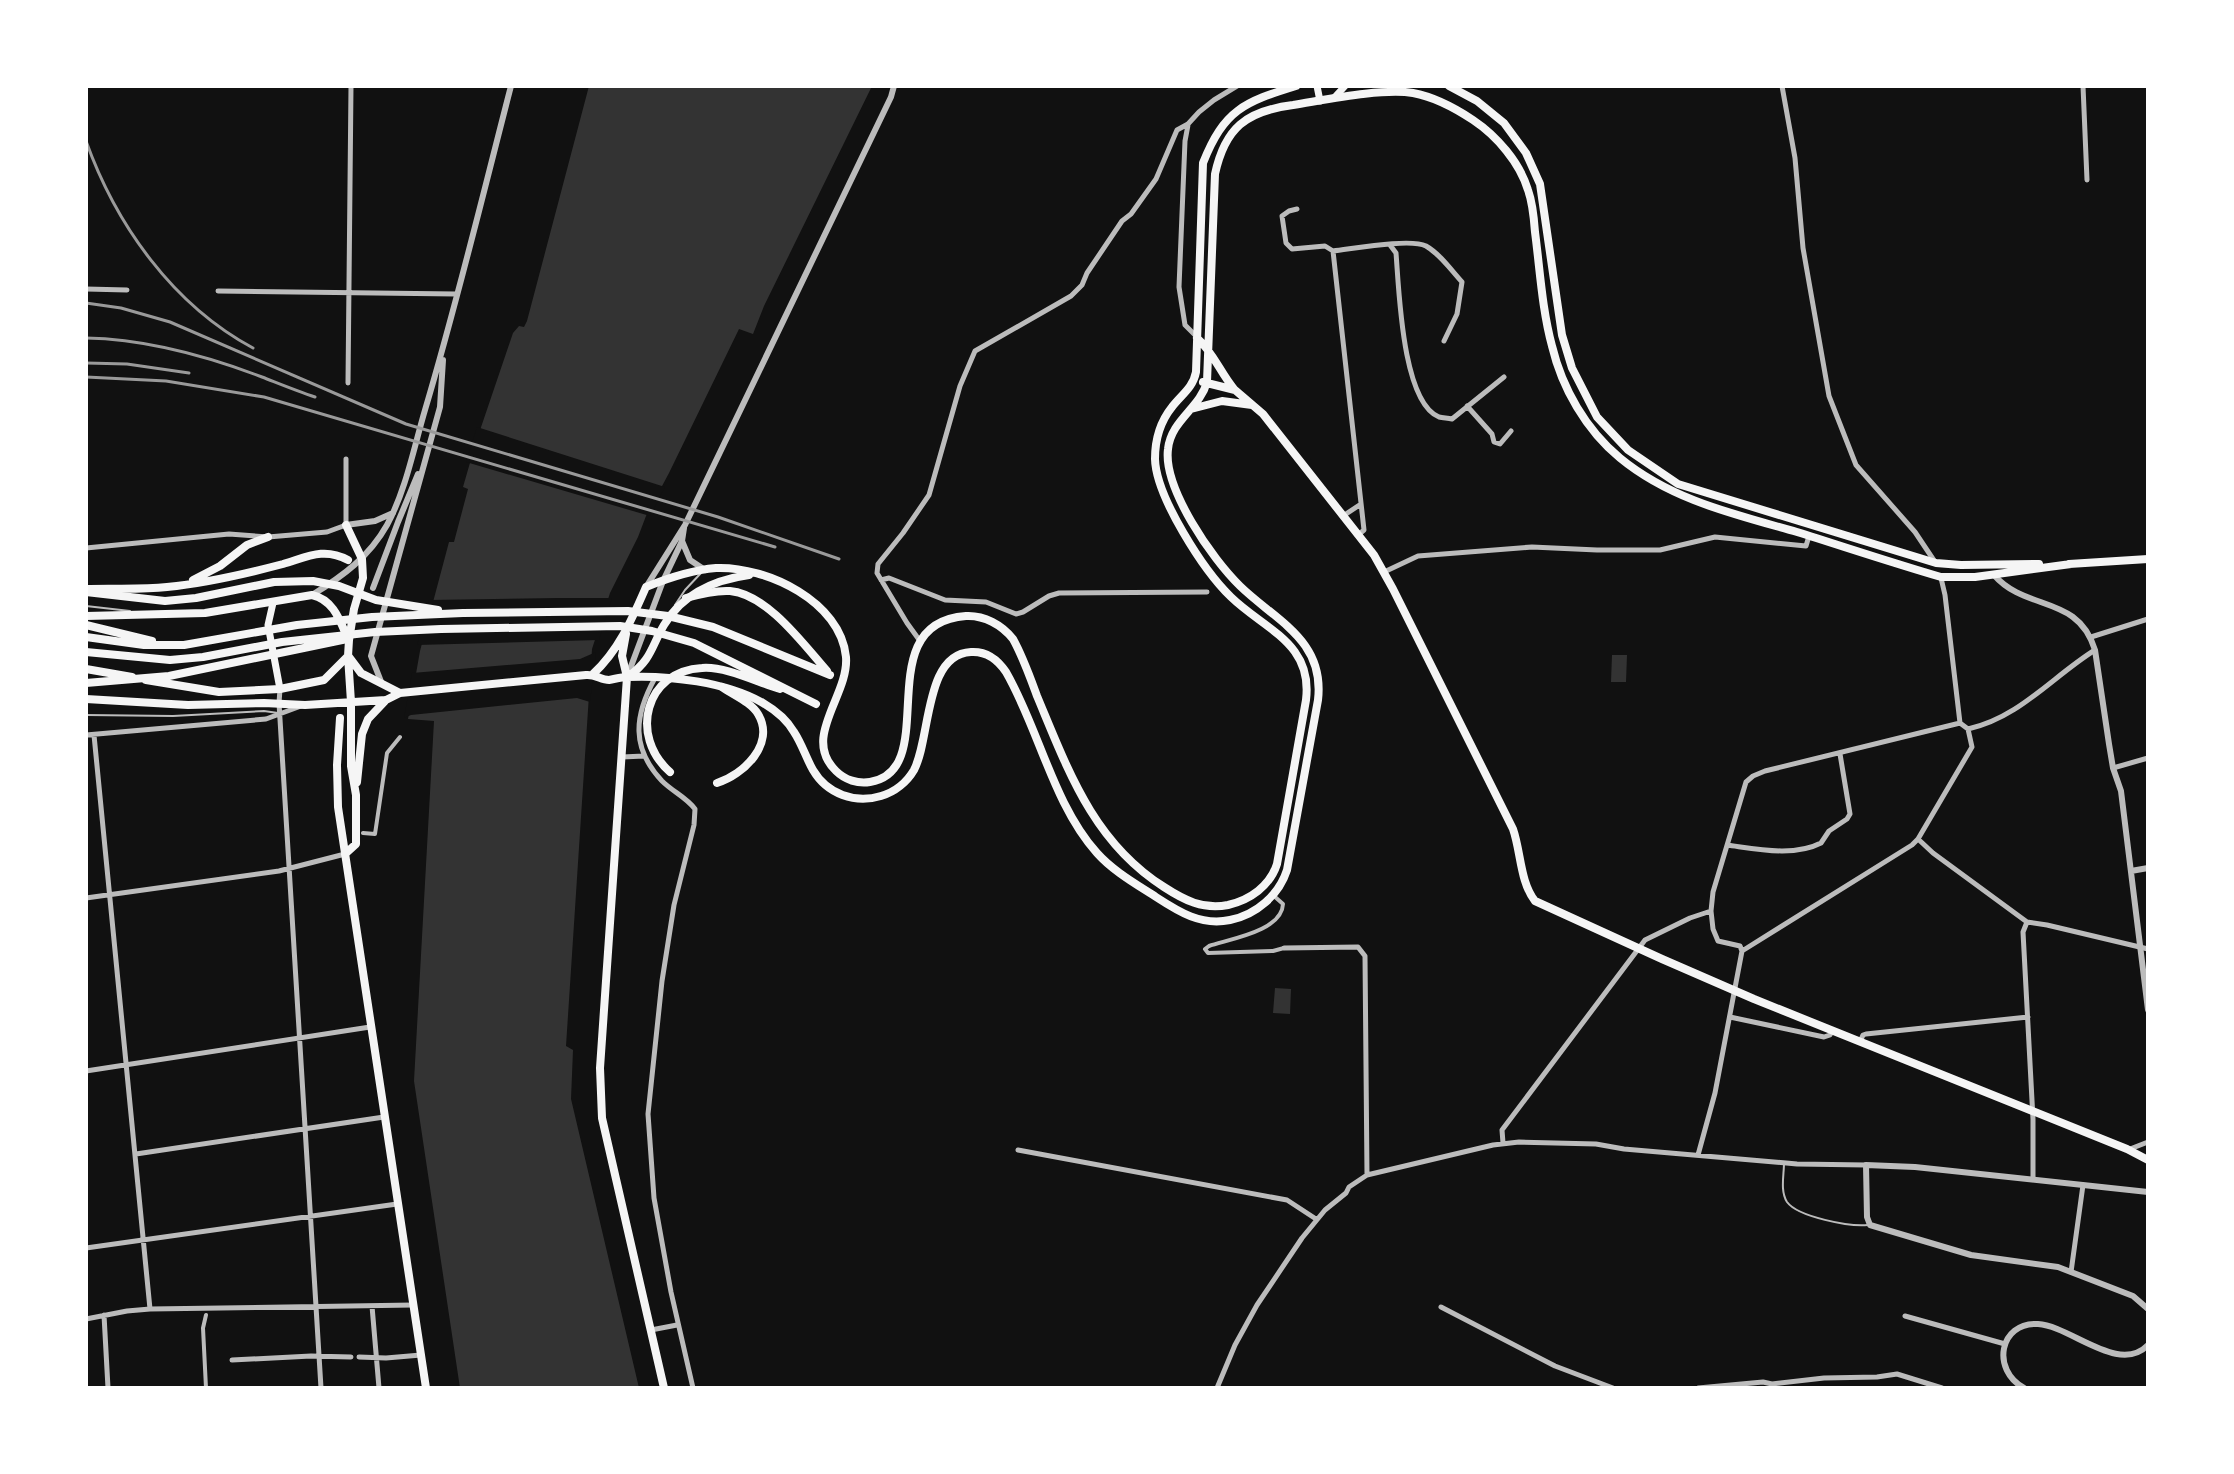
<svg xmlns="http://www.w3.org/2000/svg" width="2234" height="1474" font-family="'Libre Baskerville',serif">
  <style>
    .water { fill: #333 }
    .pier { fill: #111 }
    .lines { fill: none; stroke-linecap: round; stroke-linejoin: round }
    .service { stroke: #bcbcbc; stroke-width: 2 }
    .pedestrian { stroke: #bcbcbc; stroke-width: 4 }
    .minor { stroke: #bcbcbc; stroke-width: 5 }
    .tertiary { stroke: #bcbcbc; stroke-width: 6 }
    .secondary { stroke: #f5f5f5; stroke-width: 7 }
    .primary { stroke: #f5f5f5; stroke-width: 8 }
    .trunk { stroke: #f5f5f5; stroke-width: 8 }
    .rail { stroke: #9a9a9a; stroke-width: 3 }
  </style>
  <rect width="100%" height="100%" fill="#111"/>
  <path class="water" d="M589 86H872L764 306 753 334 739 329 669 473 646 516 638 537 610 593 592 649 566 1046 573 1050 571 1099 639 1388H460L414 1081 434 721 408 719 420 651 449 542H454L468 489 463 487 476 442 513 333 519 326 524 327 527 321Z
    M1612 655H1627L1626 682H1611Z
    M1275 988 1291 989 1290 1014 1273 1013Z"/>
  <path class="pier" d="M477 427 665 487 650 516 466 462Z
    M558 598H612L599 640 417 645 429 600Z
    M596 652 590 702 577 698 411 715 404 718 412 673 580 659Z"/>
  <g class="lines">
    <path class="service" d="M675 605 685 590 701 573
      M86 606 130 611
      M86 715 173 716 264 711 278 713
      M1784 1163C1784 1175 1780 1191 1787 1202 1798 1217 1850 1227 1868 1225"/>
    <path class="pedestrian" d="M363 833 375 834 387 753 400 737
      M1274 896 1283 904C1282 931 1230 939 1209 946L1205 949 1208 953 1273 951 1284 948
      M206 1315 203 1328 206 1388"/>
    <path class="minor" d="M1782 86 1795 158 1803 248 1829 396 1856 465 1915 532 1935 562
      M2083 86 2087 180
      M1188 125 1185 141 1179 287 1185 325 1197 337
      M1297 209 1289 211 1282 216 1286 243 1292 249 1325 246 1333 251
      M1390 245 1396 253C1399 289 1402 402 1439 417 1443 418 1448 418 1452 419L1504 377
      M86 289 127 290
      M218 291 456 294
      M348 383 351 86
      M1467 406 1492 434 1494 442 1500 444 1511 431
      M1343 516 1361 504
      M1358 535 1364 530 1333 251C1352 249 1410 238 1426 246 1440 254 1451 270 1462 282L1457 314 1444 341
      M86 548 229 534 268 537 327 532 346 525V459
      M1384 572 1418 556 1532 547 1597 550H1660L1715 537 1806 546 1809 536
      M1941 578 1945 595 1960 723
      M881 580 889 578 945 600 986 602 1016 614 1023 612 1049 596 1059 593 1207 592
      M2091 637 2148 619
      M920 641 907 623 877 573 878 564 903 533 929 495 960 386 975 351 1071 296 1082 285 1087 273 1122 221 1131 214 1156 179 1177 130 1188 124 1199 112 1214 100 1237 86
      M655 678C634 716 631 748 662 781 673 792 686 797 695 809L694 825 674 905 662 981 648 1114 654 1198 671 1292 693 1388
      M280 689 279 703 321 1388
      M1968 729C2019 718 2053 676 2095 650
      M86 735 266 719 301 706
      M94 735 150 1309
      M622 757 644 756
      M2113 768 2148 758
      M1918 839 1933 853 2027 922 2047 925 2148 949
      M1727 845C1757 849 1794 857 1821 843L1829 831 1847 819 1850 814 1840 754
      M86 898 279 871 345 854
      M1711 911 1713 929 1718 941 1740 946 1742 951
      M2027 922 2023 932 2033 1119V1178
      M1284 948 1358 947 1365 956 1367 1175
      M1730 1017 1824 1037 1830 1035 1832 1031
      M1860 1042 1863 1035 1866 1034 2028 1017
      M86 1071 370 1027
      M1503 1143 1502 1130 1645 940 1690 918 1711 911 1713 892 1746 782 1753 776 1765 771 1960 723
      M2130 1149 2148 1142
      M1018 1150 1287 1200 1316 1219
      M136 1154 384 1117
      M1698 1155 1715 1093 1742 951 1912 845 1918 839 1972 747 1968 729 1960 723
      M86 1248 397 1204
      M2071 1272 2083 1185
      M372 1306 379 1388
      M1441 1307 1555 1366 1613 1388
      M104 1315 108 1388
      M1905 1316 2005 1344
      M86 1319 127 1311 150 1309 413 1305
      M651 1330 677 1325
      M359 1357 386 1358 421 1355
      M232 1360 311 1356 351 1357
      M1217 1388 1235 1345 1257 1305 1302 1238 1325 1210 1346 1193 1349 1187 1367 1175 1493 1145 1519 1142 1596 1144 1624 1149 1797 1164 1866 1165
      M1698 1388 1763 1382 1772 1384 1824 1378 1877 1377 1897 1374 1942 1388"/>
    <path class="tertiary" d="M346 525 375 521 393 513
      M682 541 690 560 705 570
      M1994 575C2026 612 2078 594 2095 650L2109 744 2113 768 2121 791 2148 1010
      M646 587 685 525 891 97 894 86
      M373 588 398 522 418 474
      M312 595C343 576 369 557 387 525 406 490 414 447 425 410 457 303 483 194 511 86
      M627 677 663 581 682 541 684 528
      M382 684 371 656 440 407 443 360
      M2131 871 2148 868
      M2148 1192 1915 1167 1866 1165 1867 1217 1870 1225 1971 1255 2058 1267 2133 1296 2148 1309
      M2024 1388C1991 1370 1999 1322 2038 1324 2071 1326 2119 1375 2148 1345"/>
    <path class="secondary" d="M1317 86 1320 101
      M1334 98 1345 86
      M273 603 268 625 280 689"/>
    <path class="primary" d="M1449 86 1477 101 1504 123 1526 153 1540 184 1562 335 1572 368 1597 417 1628 450 1678 484 1936 563 1961 565 2039 564
      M1197 338C1213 352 1220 372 1234 389
      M1203 382 1235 390 1263 414 1374 555 1393 589 1513 829C1521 852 1520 882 1535 901L1662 959 1754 999 2127 1149 2148 1160
      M1191 409 1222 401 1252 405
      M2069 564 2148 559
      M193 580 220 566 247 545 268 537
      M86 589C113 588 140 590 167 587 206 583 245 574 283 564 307 557 324 547 348 560
      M86 616 205 613 312 595C334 600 340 621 348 639
      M626 634 622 656 627 677 600 1068 602 1118 664 1388
      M349 657 361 673 400 693
      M86 669 132 677
      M593 674C619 650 632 619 646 587 668 578 692 570 716 568 767 566 841 602 846 657 849 696 801 737 836 771 845 780 858 784 870 782 944 770 866 623 966 616 984 615 1002 625 1013 639 1023 657 1030 677 1037 696 1068 770 1093 842 1164 887 1184 900 1203 910 1228 905 1250 900 1270 886 1277 864L1306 700C1313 643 1265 630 1231 597 1204 571 1156 497 1155 459 1155 440 1160 422 1172 407 1181 395 1193 388 1196 372L1203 163C1224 110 1244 102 1296 86
      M629 676C652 659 651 647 664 625 683 593 714 580 749 575
      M146 680 219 692 280 689 324 680 348 656
      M86 699 188 705 264 703 305 705 386 700 400 693 586 675C595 674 601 680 609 680 615 679 621 677 627 677 668 675 727 682 763 703 775 710 787 720 794 732 802 744 806 758 813 770 827 794 855 804 881 796 895 792 907 782 914 770 931 738 924 654 971 652 987 651 998 660 1006 672 1039 729 1053 804 1097 853 1113 871 1136 884 1156 897 1179 912 1201 926 1230 920 1256 915 1279 895 1287 870L1318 700C1325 640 1276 621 1240 586 1212 559 1163 488 1168 449 1171 420 1200 408 1207 382L1215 174C1225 128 1246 111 1293 105 1325 100 1382 88 1413 93 1435 97 1455 108 1473 120 1497 136 1520 163 1528 190 1533 204 1534 218 1535 232 1540 270 1542 309 1552 346 1562 388 1586 430 1620 458 1671 500 1734 514 1797 532 1845 547 1893 563 1941 577H1975L2071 564
      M340 718 337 765 338 807 426 1388
      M357 782 362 734 368 719 386 700
      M345 854 356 844V795L351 766V702L348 656 349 640 354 609 363 578 362 559 346 525"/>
    <path class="trunk" d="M86 592 165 601 196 598 274 582 313 581 339 586 376 600 438 610
      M686 598C700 594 715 590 730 591 767 594 804 645 827 671
      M86 625 152 641
      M86 637 144 645H184L297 625 372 617 463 613 628 611 668 616 713 627 830 675
      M86 652 170 660 203 657 282 642 375 632 441 629 620 626 652 631 694 643 816 704
      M86 683 169 676 347 639
      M670 772C629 736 645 671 702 668 725 666 757 682 780 689
      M717 783C743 775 776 744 758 714 751 702 733 695 722 687"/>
    <path class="rail" d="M86 141C116 225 173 305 253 348
      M86 303 121 308 170 322 406 424 718 517 839 559
      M86 338C145 339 207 356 262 377 280 384 297 391 315 397
      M86 363 127 364 189 373
      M86 377 166 381 264 397 775 547"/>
  </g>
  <rect width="2234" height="1474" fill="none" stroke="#ffffff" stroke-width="176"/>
</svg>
